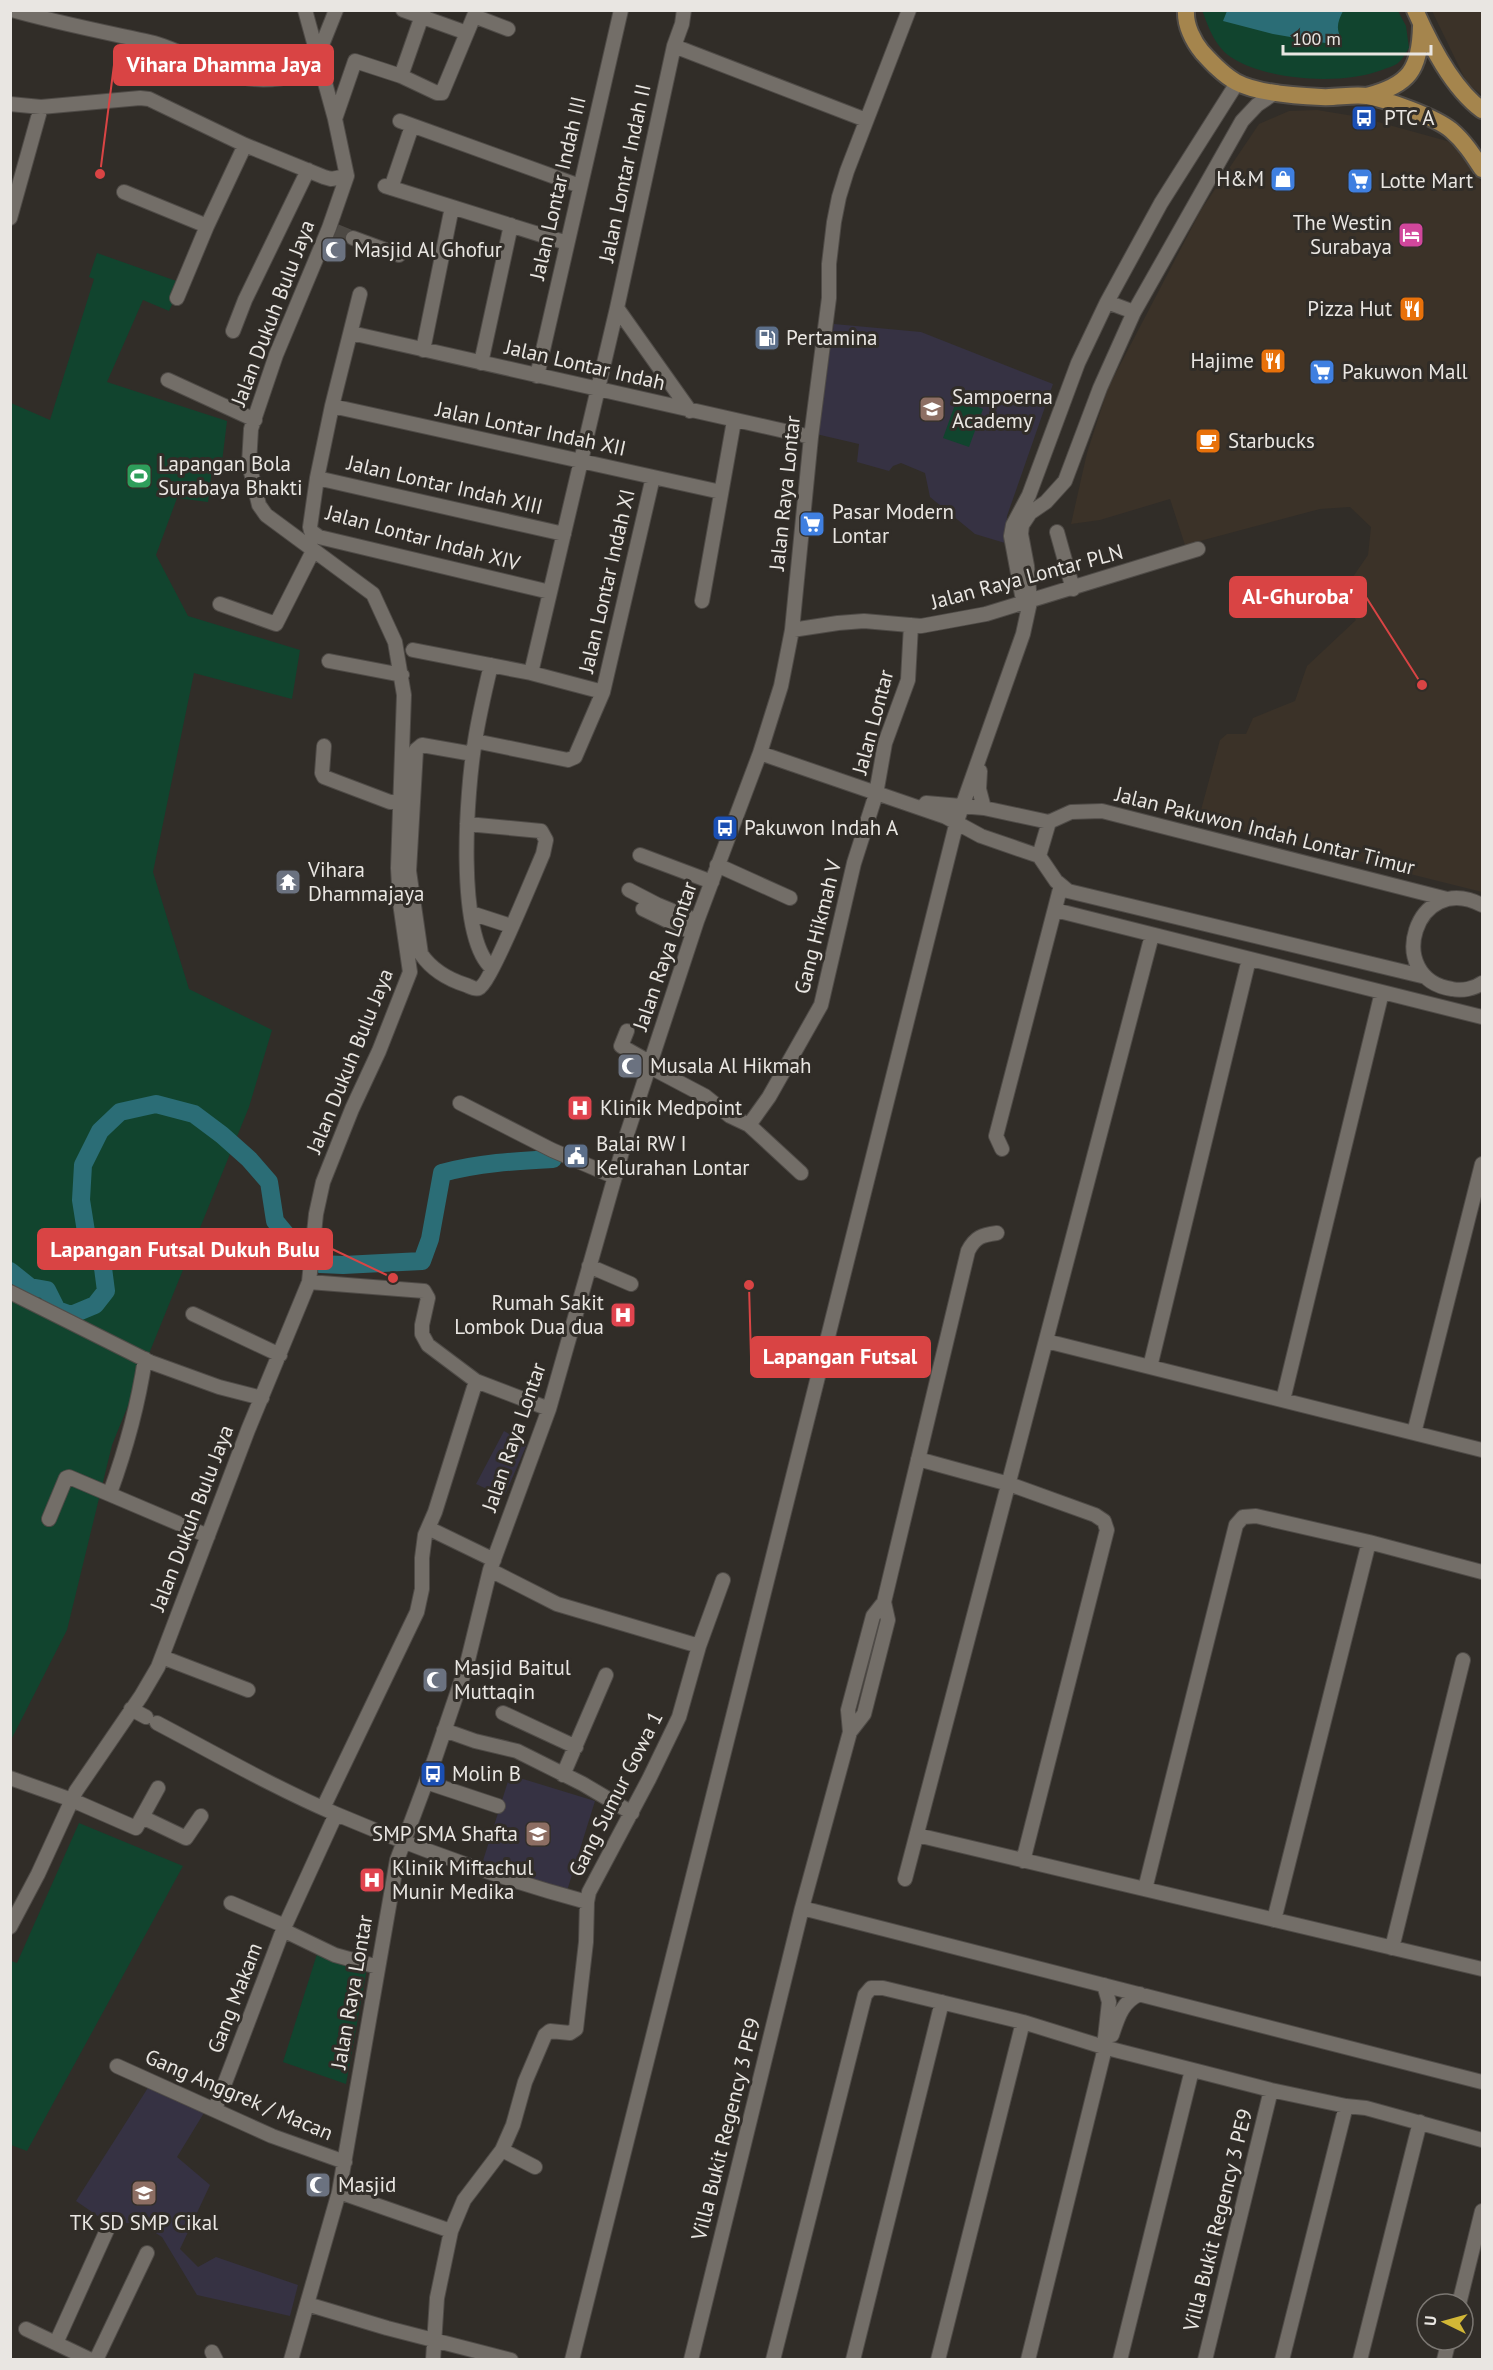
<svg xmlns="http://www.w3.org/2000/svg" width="1493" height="2370" font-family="'PT Sans',sans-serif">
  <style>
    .built { fill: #3b3228 }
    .education { fill: #363243 }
    .green { fill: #11442e }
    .water { fill: #2b6d76 }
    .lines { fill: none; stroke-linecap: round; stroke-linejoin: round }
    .river { stroke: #2b6d76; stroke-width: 18 }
    .minor-tunnel { stroke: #4d4944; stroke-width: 14; stroke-dasharray: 14 7; stroke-linecap: butt }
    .minor-casing { stroke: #4f4b47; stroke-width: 16 }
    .major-casing { stroke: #4f4b47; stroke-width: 20 }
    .minor { stroke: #736e68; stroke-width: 14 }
    .major { stroke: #a5854d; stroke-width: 16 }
    .labels { text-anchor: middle; stroke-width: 6; stroke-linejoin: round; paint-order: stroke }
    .poi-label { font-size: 21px; fill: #e9e6e2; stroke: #312d28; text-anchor: start }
    .street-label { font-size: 21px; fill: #e9e6e2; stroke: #312d28 }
    .leader { fill: none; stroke: #d94444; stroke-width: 2 }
    .callout-dot { fill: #d94444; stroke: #312d28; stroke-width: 2 }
    .callout { fill: #d94444; stroke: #d94444; stroke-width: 2 }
    .callout-label { font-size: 22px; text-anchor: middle; font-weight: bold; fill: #fff }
  </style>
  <rect width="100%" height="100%" fill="#312d28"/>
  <path class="built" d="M1432 11H1482V95L1467 83Z
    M1317 110 1360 117 1447 141 1459 149 1482 183V892L1198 821 1220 740 1227 734H1246L1253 718 1295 701 1307 666 1356 620 1339 597 1368 555 1371 527 1350 507 1320 509 1185 545 1170 499 1100 520 1071 524 1087 453 1108 388 1201 210 1259 124 1289 111Z"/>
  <path class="education" d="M834 324 921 332 1053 384 1007 516 1005 543 975 534 930 497 925 473 901 463 893 466 889 471 857 462 859 444 816 434Z
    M504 1431 527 1444 504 1497 476 1484Z
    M510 1775 595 1801 566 1894 481 1867Z
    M151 2083 207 2108 177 2157 210 2185 180 2249 198 2267 216 2257 298 2285 290 2316 197 2295 162 2237 140 2223H108L76 2201Z"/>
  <path class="green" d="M1202 10 1398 11 1406 26 1409 48C1406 52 1403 59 1398 63 1395 66 1386 68 1382 70 1342 85 1271 81 1234 59 1216 49 1209 29 1202 10Z
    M97 253 182 283 169 311 143 300 107 382 227 421 222 462 213 461 208 502 177 498 156 555 188 616 300 650 292 699 194 673 153 872 189 989 272 1030 249 1107 112 1445 67 1630 11 1740V403L50 420 94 279 89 277Z
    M957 399 983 409 969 447 943 438Z
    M79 1823 183 1866 27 2151 11 2145V1961L17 1963Z
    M317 1954 367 1968 346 2084 283 2062Z"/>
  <path class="water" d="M1227 11H1343C1338 21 1335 29 1342 39L1337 45 1273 34 1223 21Z"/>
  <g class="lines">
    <path class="river" d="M10 1271 30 1287 47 1290 57 1310 71 1315 95 1305 106 1291 103 1268 87 1238 81 1200 83 1165 100 1131 120 1112 156 1104 194 1114 222 1135 249 1159 269 1182 275 1221 294 1244 320 1264 343 1265 422 1261 430 1239 442 1173C478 1163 515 1161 553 1159"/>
    <path class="minor-tunnel" d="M336 231 353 238"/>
    <g class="minor-casing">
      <path id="minor" d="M12 10C58 23 104 32 150 42 182 49 209 71 240 77 267 83 295 77 321 69
        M403 10 467 33
        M674 46 866 120
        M318 55 336 10
        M401 76 424 10
        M10 104 41 107 140 98 149 99 245 145 324 177 331 179 347 176
        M335 119 355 61 401 76 437 93H442L474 16 508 29
        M400 121 580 186
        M385 186 567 243
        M391 188 412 126
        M124 192 207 226
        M10 218 41 107
        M353 238 399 255
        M360 294 332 406 317 478 310 527 311 531 319 537 550 592
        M177 298 207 226 245 145
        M1107 302 1134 312
        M617 308 690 411
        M233 331 245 300 308 170
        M351 333 811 437
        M423 350 452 207
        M481 363 511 225
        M537 376 621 10
        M168 380 255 420
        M332 406 721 492
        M317 478 564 534
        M1057 532 1073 589
        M1022 595 1011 536 1013 525 1029 495 1078 363 1107 302 1161 203 1237 83
        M702 601 734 421
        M220 604 276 624 313 551
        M792 630 838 623 864 621 921 626 986 614 1198 549
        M413 650 531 673 603 692
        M329 661 402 675
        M491 665C485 690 479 715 475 741 467 787 455 937 492 968
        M531 673 617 308 674 46 682 24 684 10
        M475 741 568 760 575 757 603 692 653 477
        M324 746 322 773 324 777 390 802H401
        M760 753 946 817 981 836 1039 856 1056 881 1068 891 1426 977
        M980 771 979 789 984 808
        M926 803 984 808 1049 822 1071 812 1102 811 1447 899
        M467 824 541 831 546 840 543 854C535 872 490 984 479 988 475 990 469 986 466 985 447 979 432 970 421 954L409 871 416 750 422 745 473 754
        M640 855 712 882
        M1039 856 1049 822
        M717 865 790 898
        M629 890 658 905 697 921
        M1482 905C1415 870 1383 979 1452 989 1462 991 1474 989 1482 983
        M643 909 693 933
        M1055 910 1482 1017
        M471 913 511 926
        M627 1031 621 1046 651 1063
        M650 1067 705 1096 730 1116 749 1125 801 1173
        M460 1103 552 1150 615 1177
        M749 1125 769 1097 821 1005 854 863 876 794 885 743 908 680 911 625
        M1002 1149 996 1136 1060 889 1068 891
        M589 1266 631 1284
        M309 1282 424 1291 428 1298 422 1325V1334L428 1345 476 1381 549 1409
        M10 1292 150 1362 219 1387 262 1398
        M193 1314 280 1355
        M1046 1341 1482 1450
        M1150 1367 1249 959
        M1283 1400 1382 992
        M1414 1433 1482 1164
        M918 1459 1009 1484 1095 1515 1104 1521 1107 1530 1023 1861
        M110 1493C126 1449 138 1406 145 1359
        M49 1519 66 1478 69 1477 208 1536
        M428 1528 494 1560
        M490 1570 557 1604 699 1646
        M162 1657 248 1690
        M131 1709 146 1717
        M503 1713 576 1747
        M157 1723C216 1754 275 1788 336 1814 418 1849 502 1879 587 1902
        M444 1730 475 1741 517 1751 583 1784 632 1813
        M850 1732 864 1714 888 1620 884 1602 968 1251C975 1237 982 1235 997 1233
        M563 1775 606 1675
        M10 1778 72 1800 136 1828 158 1788
        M426 1782 498 1806
        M323 1808 417 1612 422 1589V1558L425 1535 435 1512 476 1381
        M142 1817 186 1838 201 1816
        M917 1835 1482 1969
        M905 1879 1152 935
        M1145 1889 1236 1525 1243 1517 1256 1516 1369 1542 1482 1572
        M231 1903 285 1926
        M802 1908 1482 2082
        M1274 1920 1369 1542
        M10 1927 38 1874 76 1791 141 1696 158 1667 248 1430 309 1282 316 1214 323 1182 352 1109 379 1051 410 972 400 903 398 868 404 695 395 642 373 594 266 515 259 505 249 464 251 429 276 355 329 228 347 176 335 119 305 10
        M283 1930 335 1955 378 1967
        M1392 1948 1463 1660
        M1112 2035C1118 2017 1122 2002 1140 1994
        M117 2066 272 2136 345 2162
        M215 2109 283 1930 336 1814
        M502 2150 535 2167
        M339 2192 451 2231
        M307 2304 387 2328 511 2360
        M1459 2304 1482 2211
        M26 2329 91 2360
        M56 2343 107 2230
        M212 2352 216 2360
        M96 2360 147 2253
        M291 2360 339 2192 397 1860 435 1758 467 1664 490 1570 549 1409 627 1134 697 921 760 753 781 686 792 630 811 437 829 298V264L834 222 839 197 847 171 909 10
        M433 2360 437 2298 451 2231 464 2200 502 2150 513 2125 525 2082 545 2035 550 2031 570 2033 576 2029 586 1942 587 1902 589 1892 649 1779 679 1717 699 1646 723 1580
        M572 2360 957 821 1023 634 1030 602 1027 566 1021 534 1022 525 1030 513 1046 502 1065 481 1100 388 1134 312 1242 121 1257 105 1276 92
        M691 2360 802 1908 850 1732 848 1710 873 1616 884 1602
        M773 2360 865 1995 871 1988H883L1023 2022 1107 2048 1271 2090 1346 2106 1366 2108 1482 2140
        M853 2360 942 2002
        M938 2360 1023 2022
        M1028 2360 1103 2056 1109 2002 1104 1985
        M1120 2360 1192 2070
        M1205 2360 1271 2090
        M1282 2360 1346 2106
        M1360 2360 1420 2122
        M1444 2360 1449 2340"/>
    </g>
    <g class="major-casing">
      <path id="major" d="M1186 10C1185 25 1193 41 1202 52 1212 63 1223 75 1236 82 1256 93 1298 96 1321 97 1336 98 1352 94 1367 96 1388 100 1435 117 1451 130 1464 141 1473 155 1482 169
        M1415 10C1430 44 1452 88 1482 110
        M1367 96C1409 85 1420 70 1421 26"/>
    </g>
    <use href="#minor" class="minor"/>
    <use href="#major" class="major"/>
  </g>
  <defs>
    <g id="bus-square" transform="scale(1.35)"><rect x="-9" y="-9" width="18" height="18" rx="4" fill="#1a4fb4" stroke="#312d28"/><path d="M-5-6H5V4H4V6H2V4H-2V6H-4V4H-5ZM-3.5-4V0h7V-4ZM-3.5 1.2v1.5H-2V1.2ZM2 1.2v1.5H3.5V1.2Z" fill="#fff"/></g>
    <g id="shop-square" transform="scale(1.35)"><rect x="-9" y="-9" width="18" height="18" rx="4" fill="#3f7fe0" stroke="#312d28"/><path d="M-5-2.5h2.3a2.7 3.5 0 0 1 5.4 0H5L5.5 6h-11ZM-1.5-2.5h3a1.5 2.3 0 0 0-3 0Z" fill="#fff"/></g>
    <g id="supermarket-square" transform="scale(1.35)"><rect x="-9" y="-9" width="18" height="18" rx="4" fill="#3f7fe0" stroke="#312d28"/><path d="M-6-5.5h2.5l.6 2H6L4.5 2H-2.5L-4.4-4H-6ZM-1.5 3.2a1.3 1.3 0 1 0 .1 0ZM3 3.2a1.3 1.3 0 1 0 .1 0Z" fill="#fff"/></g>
    <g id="hotel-square" transform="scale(1.35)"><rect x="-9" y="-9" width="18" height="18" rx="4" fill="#d1479c" stroke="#312d28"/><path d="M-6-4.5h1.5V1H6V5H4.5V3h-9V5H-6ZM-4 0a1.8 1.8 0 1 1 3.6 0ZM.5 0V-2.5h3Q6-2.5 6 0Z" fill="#fff"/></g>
    <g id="mosque-square" transform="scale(1.35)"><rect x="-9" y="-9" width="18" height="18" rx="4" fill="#6b7280" stroke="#312d28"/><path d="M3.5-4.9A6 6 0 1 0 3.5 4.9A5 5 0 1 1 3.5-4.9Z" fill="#fff"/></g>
    <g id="restaurant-square" transform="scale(1.35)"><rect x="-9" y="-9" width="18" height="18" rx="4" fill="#e8710a" stroke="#312d28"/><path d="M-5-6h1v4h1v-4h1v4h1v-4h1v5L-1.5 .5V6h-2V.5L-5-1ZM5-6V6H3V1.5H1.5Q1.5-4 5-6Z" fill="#fff"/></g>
    <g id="fuel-square" transform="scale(1.35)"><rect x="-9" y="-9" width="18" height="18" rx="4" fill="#5c6f8a" stroke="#312d28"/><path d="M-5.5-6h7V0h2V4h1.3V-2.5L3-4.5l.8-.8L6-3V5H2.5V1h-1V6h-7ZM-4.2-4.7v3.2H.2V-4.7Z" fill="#fff"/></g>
    <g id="school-square" transform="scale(1.35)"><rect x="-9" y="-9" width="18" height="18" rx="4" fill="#8d6e63" stroke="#312d28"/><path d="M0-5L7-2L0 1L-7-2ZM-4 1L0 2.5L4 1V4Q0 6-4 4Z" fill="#fff"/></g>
    <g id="cafe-square" transform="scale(1.35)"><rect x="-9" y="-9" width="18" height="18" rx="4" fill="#e8710a" stroke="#312d28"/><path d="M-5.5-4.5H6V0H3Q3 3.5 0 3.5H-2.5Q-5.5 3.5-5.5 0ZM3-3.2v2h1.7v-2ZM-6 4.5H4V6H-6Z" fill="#fff"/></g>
    <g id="stadium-square" transform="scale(1.35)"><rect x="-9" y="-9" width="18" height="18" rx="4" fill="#2e9e5b" stroke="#312d28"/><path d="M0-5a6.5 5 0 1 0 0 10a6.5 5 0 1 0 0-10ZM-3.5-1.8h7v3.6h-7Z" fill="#fff"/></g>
    <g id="temple-square" transform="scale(1.35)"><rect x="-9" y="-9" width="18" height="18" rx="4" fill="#6b7280" stroke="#312d28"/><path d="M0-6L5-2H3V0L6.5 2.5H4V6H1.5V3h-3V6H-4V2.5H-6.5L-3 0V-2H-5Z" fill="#fff"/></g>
    <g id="hospital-square" transform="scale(1.35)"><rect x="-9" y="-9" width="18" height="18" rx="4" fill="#e0444e" stroke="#312d28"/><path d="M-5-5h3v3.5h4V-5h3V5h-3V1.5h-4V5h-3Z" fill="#fff"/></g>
    <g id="civic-square" transform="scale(1.35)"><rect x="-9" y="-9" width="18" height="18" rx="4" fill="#5c6f8a" stroke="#312d28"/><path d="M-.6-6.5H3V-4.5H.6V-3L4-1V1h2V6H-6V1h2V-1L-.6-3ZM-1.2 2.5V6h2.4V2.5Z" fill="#fff"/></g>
  </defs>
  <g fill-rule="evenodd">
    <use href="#bus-square" x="1364" y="118"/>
    <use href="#shop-square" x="1283" y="179"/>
    <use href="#supermarket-square" x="1360" y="181"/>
    <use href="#hotel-square" x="1411" y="235"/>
    <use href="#mosque-square" x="334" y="250"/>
    <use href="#restaurant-square" x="1412" y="309"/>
    <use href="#fuel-square" x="767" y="338"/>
    <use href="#restaurant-square" x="1273" y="361"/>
    <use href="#supermarket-square" x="1322" y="372"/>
    <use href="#school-square" x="932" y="409"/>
    <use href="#cafe-square" x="1208" y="441"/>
    <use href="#stadium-square" x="139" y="476"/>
    <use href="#supermarket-square" x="812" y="524"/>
    <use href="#bus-square" x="725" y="828"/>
    <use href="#temple-square" x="288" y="882"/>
    <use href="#mosque-square" x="630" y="1066"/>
    <use href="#hospital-square" x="580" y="1108"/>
    <use href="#civic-square" x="576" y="1156"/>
    <use href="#hospital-square" x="623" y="1315"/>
    <use href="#mosque-square" x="435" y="1680"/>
    <use href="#bus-square" x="433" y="1774"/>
    <use href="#school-square" x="538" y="1834"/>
    <use href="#hospital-square" x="372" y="1880"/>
    <use href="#mosque-square" x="318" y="2185"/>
    <use href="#school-square" x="144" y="2193"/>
  </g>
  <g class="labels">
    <g class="poi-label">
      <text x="1384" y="125">PTC A</text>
      <text x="1264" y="186" text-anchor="end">H&amp;M</text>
      <text x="1380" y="188">Lotte Mart</text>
      <text x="1392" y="230" text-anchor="end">The Westin<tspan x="1392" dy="24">Surabaya</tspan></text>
      <text x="354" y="257">Masjid Al Ghofur</text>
      <text x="1392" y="316" text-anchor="end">Pizza Hut</text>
      <text x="786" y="345">Pertamina</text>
      <text x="1254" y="368" text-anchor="end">Hajime</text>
      <text x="1342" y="379">Pakuwon Mall</text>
      <text x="952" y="404">Sampoerna<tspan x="952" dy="24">Academy</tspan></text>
      <text x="1228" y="448">Starbucks</text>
      <text x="158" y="471">Lapangan Bola<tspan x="158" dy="24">Surabaya Bhakti</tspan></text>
      <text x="832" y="519">Pasar Modern<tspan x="832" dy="24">Lontar</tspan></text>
      <text x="744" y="835">Pakuwon Indah A</text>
      <text x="308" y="877">Vihara<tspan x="308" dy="24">Dhammajaya</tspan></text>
      <text x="650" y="1073">Musala Al Hikmah</text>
      <text x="600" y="1115">Klinik Medpoint</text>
      <text x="596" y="1151">Balai RW I<tspan x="596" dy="24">Kelurahan Lontar</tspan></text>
      <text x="604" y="1310" text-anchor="end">Rumah Sakit<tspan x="604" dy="24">Lombok Dua dua</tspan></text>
      <text x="454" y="1675">Masjid Baitul<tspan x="454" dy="24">Muttaqin</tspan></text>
      <text x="452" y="1781">Molin B</text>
      <text x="518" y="1841" text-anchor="end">SMP SMA Shafta</text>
      <text x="392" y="1875">Klinik Miftachul<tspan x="392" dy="24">Munir Medika</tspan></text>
      <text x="338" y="2192">Masjid</text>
      <text x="144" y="2230" text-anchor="middle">TK SD SMP Cikal</text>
    </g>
    <g class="street-label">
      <text transform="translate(625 173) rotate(-78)" y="7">Jalan Lontar Indah II</text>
      <text transform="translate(558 188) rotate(-77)" y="7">Jalan Lontar Indah III</text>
      <text transform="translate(273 313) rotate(-69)" y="7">Jalan Dukuh Bulu Jaya</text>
      <text transform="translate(585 365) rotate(13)" y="7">Jalan Lontar Indah</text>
      <text transform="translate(531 429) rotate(12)" y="7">Jalan Lontar Indah XII</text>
      <text transform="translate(445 485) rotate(13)" y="7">Jalan Lontar Indah XIII</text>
      <text transform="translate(785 493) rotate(-84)" y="7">Jalan Raya Lontar</text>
      <text transform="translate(423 538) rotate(15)" y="7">Jalan Lontar Indah XIV</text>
      <text transform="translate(1027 577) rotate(-15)" y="7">Jalan Raya Lontar PLN</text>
      <text transform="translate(607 581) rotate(-77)" y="7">Jalan Lontar Indah XI</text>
      <text transform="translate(873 722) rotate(-75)" y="7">Jalan Lontar</text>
      <text transform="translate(1265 831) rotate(14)" y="7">Jalan Pakuwon Indah Lontar Timur</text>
      <text transform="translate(818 927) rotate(-76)" y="7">Gang Hikmah V</text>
      <text transform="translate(665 956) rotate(-71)" y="7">Jalan Raya Lontar</text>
      <text transform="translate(350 1061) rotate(-68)" y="7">Jalan Dukuh Bulu Jaya</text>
      <text transform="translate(514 1437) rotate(-71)" y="7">Jalan Raya Lontar</text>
      <text transform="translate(192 1518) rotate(-69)" y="7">Jalan Dukuh Bulu Jaya</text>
      <text transform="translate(616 1794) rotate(-63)" y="7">Gang Sumur Gowa 1</text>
      <text transform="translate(352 1992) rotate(-80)" y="7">Jalan Raya Lontar</text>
      <text transform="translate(235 1998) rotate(-69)" y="7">Gang Makam</text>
      <text transform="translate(239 2095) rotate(23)" y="7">Gang Anggrek / Macan</text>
      <text transform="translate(726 2129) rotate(-76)" y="7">Villa Bukit Regency 3 PE9</text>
      <text transform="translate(1218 2220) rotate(-76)" y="7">Villa Bukit Regency 3 PE9</text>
    </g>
  </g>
  <path class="leader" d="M100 174L114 65M1422 685L1366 597M393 1278L332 1249M749 1285L751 1357"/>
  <g class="callout-dot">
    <circle cx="100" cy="174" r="6"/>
    <circle cx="1422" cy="685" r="6"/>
    <circle cx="393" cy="1278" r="6"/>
    <circle cx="749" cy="1285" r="6"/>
  </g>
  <g class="callout">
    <rect x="114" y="45" width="219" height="40" rx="6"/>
    <rect x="1230" y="577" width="136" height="40" rx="6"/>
    <rect x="38" y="1229" width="294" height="40" rx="6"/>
    <rect x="751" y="1337" width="179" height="40" rx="6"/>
  </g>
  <g class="callout-label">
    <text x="224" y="72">Vihara Dhamma Jaya</text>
    <text x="1298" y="604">Al-Ghuroba'</text>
    <text x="185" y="1257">Lapangan Futsal Dukuh Bulu</text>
    <text x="840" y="1364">Lapangan Futsal</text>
  </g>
  <rect width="1493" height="2370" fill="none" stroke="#e9e6e2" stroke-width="24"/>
  <g transform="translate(1445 2322) rotate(275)"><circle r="28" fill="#312d28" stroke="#7b7772" stroke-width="1.5"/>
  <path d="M0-4.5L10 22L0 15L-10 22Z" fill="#d2b736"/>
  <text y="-9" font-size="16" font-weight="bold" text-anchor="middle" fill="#e9e6e2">U</text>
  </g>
  <path d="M1283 45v9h148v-9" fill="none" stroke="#e9e6e2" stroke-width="3"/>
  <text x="1292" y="45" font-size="18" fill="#e9e6e2" stroke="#312d28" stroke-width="4.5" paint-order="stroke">100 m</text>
</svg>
